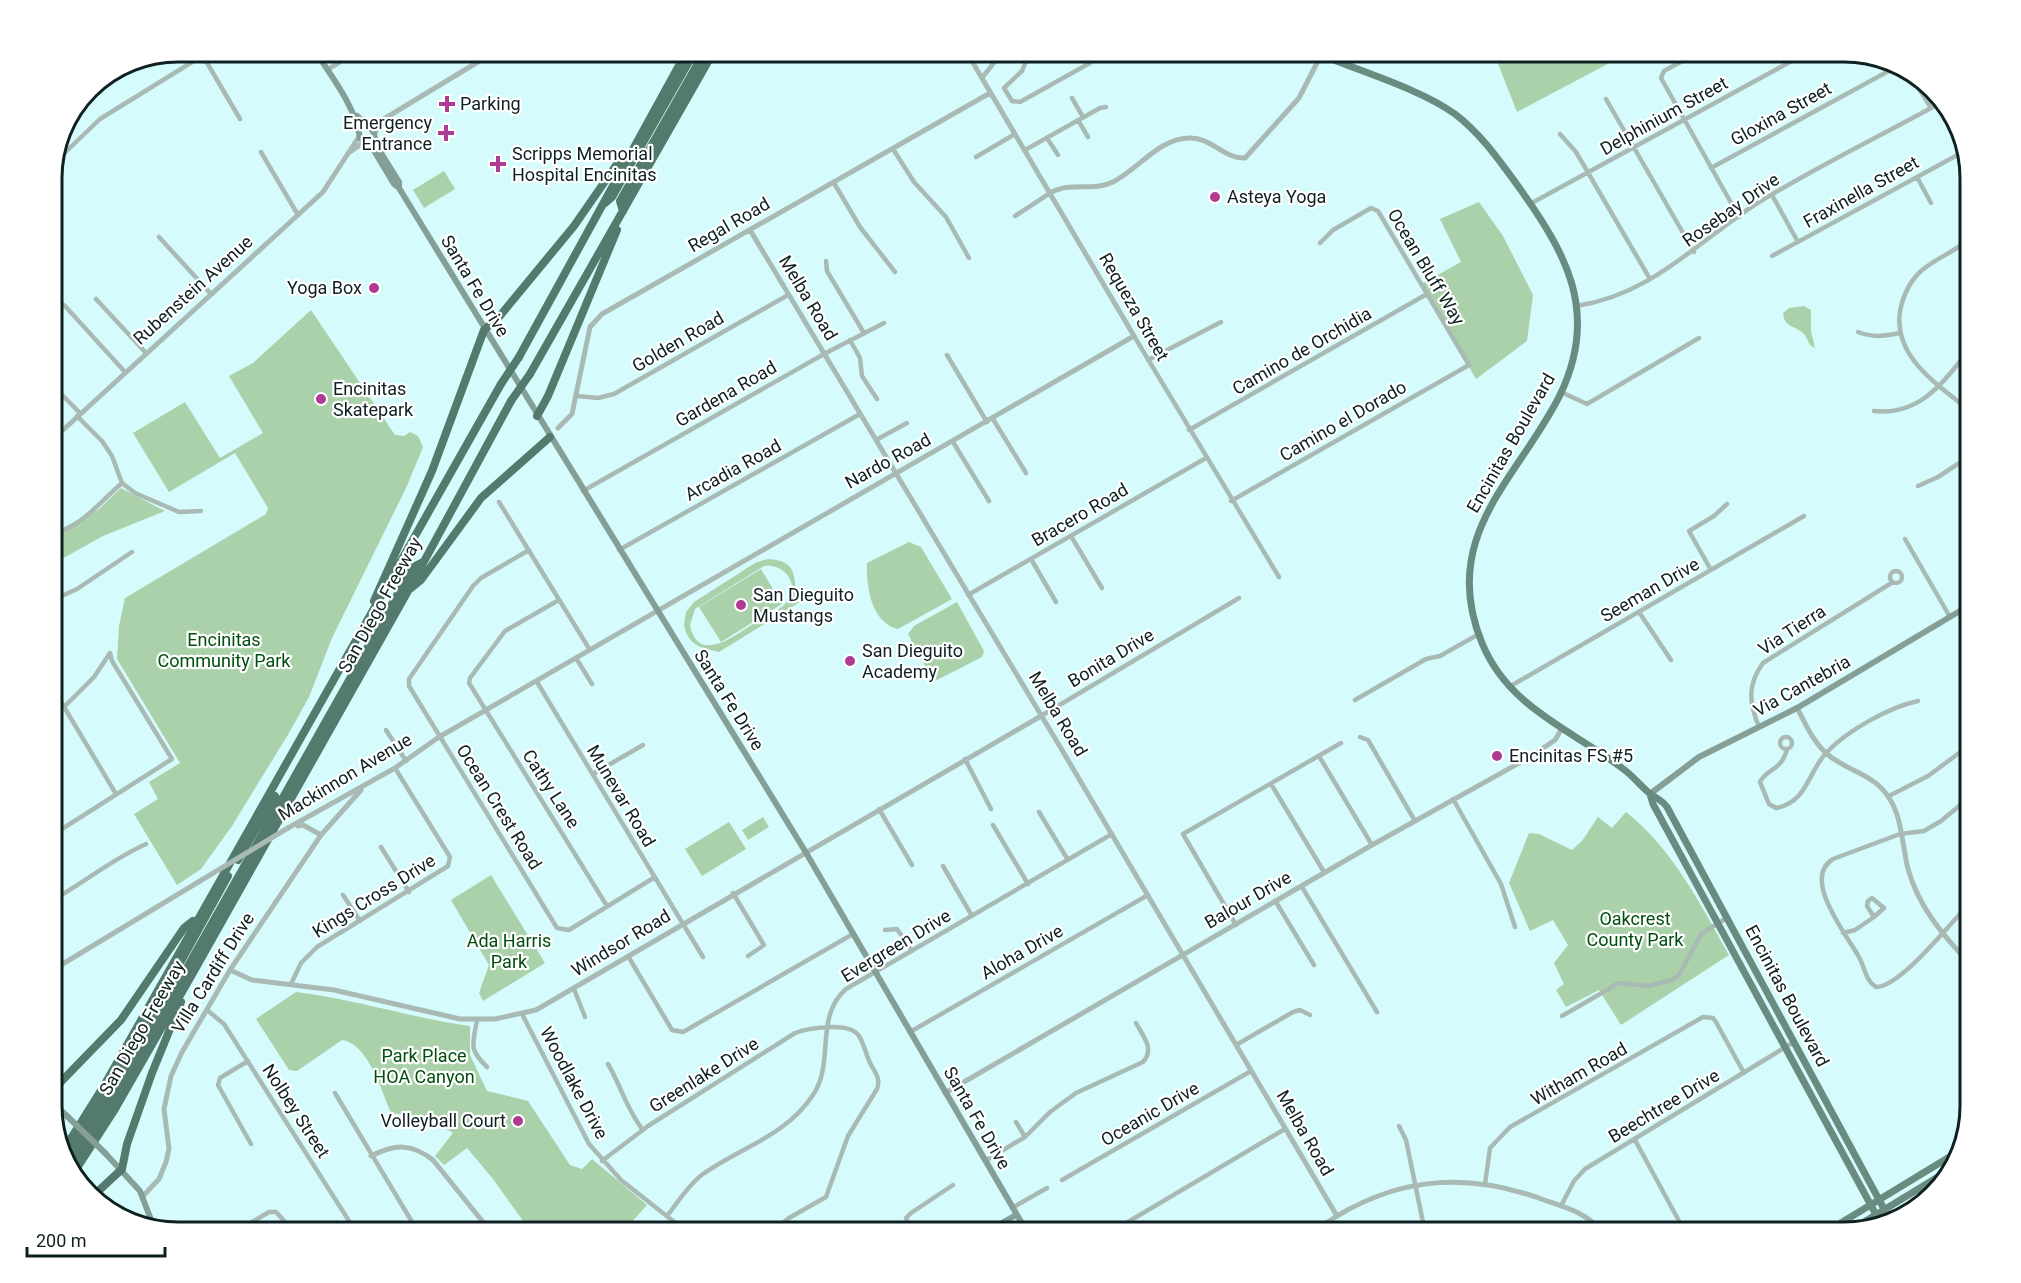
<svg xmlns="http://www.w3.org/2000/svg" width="2021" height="1283" font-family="Roboto,sans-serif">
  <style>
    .green { fill: #aad1a9; fill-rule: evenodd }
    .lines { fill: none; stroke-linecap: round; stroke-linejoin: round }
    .minor { stroke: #a9bab4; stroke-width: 4.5 }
    .tertiary { stroke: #a9bab4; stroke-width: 5 }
    .secondary { stroke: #859f96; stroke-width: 6 }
    .primary { stroke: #6a8b80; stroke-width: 7 }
    .motorway { stroke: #537a6d; stroke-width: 8 }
    .tertiary-bridge { stroke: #a9bab4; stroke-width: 5 }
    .secondary-bridge { stroke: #859f96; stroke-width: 6 }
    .motorway-bridge { stroke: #537a6d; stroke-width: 8 }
    .poi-dot { fill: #b03b93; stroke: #fff; stroke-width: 2 }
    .labels { text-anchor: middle; stroke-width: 4.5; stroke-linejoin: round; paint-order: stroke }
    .poi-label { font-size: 18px; fill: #0e2021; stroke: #fff; text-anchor: start }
    .street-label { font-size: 18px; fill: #0e2021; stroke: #fff }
    .park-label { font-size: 18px; fill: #014e0f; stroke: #fff }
    .rim { fill: none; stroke: #0e2021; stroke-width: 3 }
  </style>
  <rect width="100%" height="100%" fill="#d6fbfd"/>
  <path class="green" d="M1493 51H1615L1619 58 1517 112Z
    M444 171 455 189 424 208 413 190Z
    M1479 202 1503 236 1533 295 1527 341 1476 379 1421 284 1461 262 1440 219Z
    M1804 306 1811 310V331L1815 348C1806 344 1809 338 1803 333 1795 326 1784 327 1783 313L1789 308Z
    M311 310 395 435 404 436 410 432 418 436 423 447 407 486 332 638 309 697 289 733 232 826 201 869 177 885 134 814 158 799 149 782 180 763 117 659 119 626 125 598 266 514 268 508 235 453 169 492 133 433 185 402 220 458 263 433 229 376 253 363Z
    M121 488 165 511 103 536 51 565V540L99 509Z
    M909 542 921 547 952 599 898 629C871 623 866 585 867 563Z
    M767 559C804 560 790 585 800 602L719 652C702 648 688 646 684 625L686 612 694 602 755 563ZM764 566C784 563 801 584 787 602 780 610 766 616 756 622 737 634 698 666 690 625L695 609Z
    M761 569 782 604 721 642 699 607Z
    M957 602 984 651 982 657 937 680 932 679 908 634 914 626Z
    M1626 812C1673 849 1700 904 1729 955L1621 1025 1599 990 1566 1007 1556 990 1564 984 1554 963 1568 945 1553 920 1530 931 1509 883 1529 833 1539 834 1572 850 1582 841 1598 817 1612 828Z
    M763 817 769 827 748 840 742 830Z
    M729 822 746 849 702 876 685 849Z
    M491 875 545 963 483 1001 479 993 489 965 451 900Z
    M296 992C355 999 411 1018 470 1026V1055L487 1091 528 1101 570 1165 582 1169 592 1159 647 1205 628 1226 618 1232H531L493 1179 467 1148 444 1165 435 1156 453 1133 428 1118 391 1113C382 1092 368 1043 342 1040L297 1071 289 1070 256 1019Z"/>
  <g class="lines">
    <path class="minor" d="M1030 51 1022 71 1004 88 1012 101 1020 102 1090 63 1095 51
      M1701 51 1664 71 1661 78 1739 217
      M203 56 240 119
      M327 70 358 51
      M1908 71 1931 108
      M982 78 1003 51
      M1072 98 1083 117
      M1606 99 1694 252
      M1078 120 1088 137
      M1560 134 1576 152 1650 279
      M1047 138 1058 155
      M893 149 914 182 946 217 969 258
      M1025 150 1100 108 1106 107
      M261 152 298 215
      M976 157 1015 134
      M52 165 100 119 210 51
      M1711 168 1896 67
      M1917 177 1931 203
      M834 183 860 227 895 272
      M1772 195 1798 242
      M1530 204 1810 51
      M1015 216 1050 193
      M159 237 211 294
      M1970 238C1955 252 1936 258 1921 271 1909 282 1903 296 1900 311 1893 358 1939 385 1970 411
      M1772 256 1963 152
      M826 261 827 271 864 333
      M96 299 146 353
      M51 306 60 303 65 306 125 372
      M1576 306C1650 295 1694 245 1753 206 1813 168 1879 137 1942 102
      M1858 332C1873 338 1885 336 1900 333
      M1134 336 1279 577
      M51 338 53 339
      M850 340 860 358 862 376 877 399
      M947 355 987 422
      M1148 360 1221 322
      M51 384 80 413
      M1561 392 1587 404 1699 338
      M577 396 598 398 614 394 788 295
      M1874 411C1921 416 1944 381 1970 349
      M77 416 102 441 112 456 122 483 135 493 179 512 201 511
      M993 419 1026 473
      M1189 430 1427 294
      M876 440 907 423
      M953 442 989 501
      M1918 486 1938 477 1970 456
      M583 491 824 354 884 323
      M1231 501 1469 365 1378 211 1371 208 1333 230 1320 243
      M499 502 590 650
      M51 533C79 530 102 500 122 483
      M1071 536 1102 588
      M1905 539 1950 617
      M529 550 481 578 473 586 409 679V686L557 928 569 930 655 877
      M619 550 860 414
      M1031 559 1056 602
      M1711 570 1689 531 1714 516 1727 504
      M1890 577a6 6 0 1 1 12 0a6 6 0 1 1-12 0Z
      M968 595 1206 458
      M559 600 505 631 470 678 469 683 607 906
      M51 601 77 589 132 552
      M1639 612 1671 660
      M576 658 592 684
      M537 682 703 957
      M51 685 116 794
      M1509 687 1804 516
      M1355 700 1426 659 1440 656 1479 634
      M64 707 94 677 110 653
      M1041 716 1239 598
      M1759 727C1749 703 1747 685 1763 663L1893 582
      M386 730 406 761
      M1780 743a6 6 0 1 1 12 0a6 6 0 1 1-12 0Z
      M1360 737 1368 740 1415 821
      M1787 749C1781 772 1768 767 1760 782L1769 804 1776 808C1808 802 1808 771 1827 752 1847 731 1889 707 1918 701
      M1319 756 1372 845
      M965 759 991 809
      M593 774 643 745
      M1271 784 1324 872
      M1889 796 1928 776 1970 745
      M1970 797 1941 821 1924 831 1900 834 1833 859C1800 879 1849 937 1860 959 1865 969 1866 981 1876 987 1901 987 1951 922 1970 903
      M1453 799 1501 884 1515 927
      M879 809 912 865
      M1039 812 1068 860
      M993 825 1028 884
      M51 836 172 759 112 661 110 653
      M381 847 409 892
      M943 866 972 916
      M1302 887 1377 1012
      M733 893 764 945 748 956
      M343 895 360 921
      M1872 898 1884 908 1874 917 1867 906 1868 901Z
      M51 901C84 883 112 859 146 844
      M1276 902 1314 965
      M1236 925 1183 834 1341 743
      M885 930 897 929 912 951
      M1843 933 1855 930 1874 917
      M51 945 63 964
      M628 956 672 1030 683 1032 853 934
      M291 984 301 963 317 947 448 866 450 857 395 768
      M574 989 585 1017
      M207 1010 224 1024 356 1232
      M522 1014 589 1144 621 1180 687 1232
      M1562 1016 1619 983 1648 986 1672 980 1679 975 1701 934 1728 917
      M477 1020C473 1044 468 1049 487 1067
      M910 1032 1148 895
      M1236 1045 1293 1012 1300 1010 1310 1015
      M248 1061 220 1078 218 1085 251 1144
      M608 1064C621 1086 627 1110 643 1130
      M335 1093 418 1232
      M1016 1122 1025 1137
      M1399 1126 1406 1140 1425 1232
      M1635 1140 1685 1232
      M602 1161 648 1126 795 1033C809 1028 850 1021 859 1036 864 1044 866 1054 870 1063 875 1072 881 1079 877 1089L848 1136 826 1197 789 1218 771 1232
      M985 1161 1025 1137 1050 1112 1076 1093 1143 1062C1155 1049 1143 1036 1136 1023
      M1062 1180 1251 1071
      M1485 1184 1490 1148 1510 1127 1703 1017 1713 1018 1716 1022 1744 1073
      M1561 1206 1574 1181 1585 1169 1794 1042
      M1012 1208 1047 1188
      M667 1216C678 1202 689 1184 703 1174 741 1147 786 1136 813 1095 835 1063 814 1017 846 989L1112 834
      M235 1232 269 1212H276L294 1232
      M912 1232 906 1218 911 1213 953 1185
      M1111 1232 1285 1129
      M1312 1232 1337 1216"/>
    <path class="tertiary" d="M369 128 496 51
      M374 134 384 120
      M350 152 364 142
      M1050 193C1070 181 1093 192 1113 182 1140 168 1158 139 1189 138 1211 137 1224 159 1245 158L1299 98 1321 55
      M750 230 1062 750 1337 1216C1405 1175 1473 1173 1547 1201 1568 1208 1588 1214 1602 1232
      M558 428 572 414 590 327 602 314 990 93
      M51 441 323 192 360 135
      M1797 708C1806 724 1813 742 1827 754 1845 770 1873 774 1887 795 1902 814 1902 845 1908 869 1919 908 1943 935 1970 964
      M298 826 303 825 321 835
      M288 828 395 768 439 737 1134 336 966 51
      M230 970 252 980 334 990 460 1019H495L536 1010 1041 716
      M51 971 200 881
      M945 1093 1372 845 1530 757 1555 740 1561 730
      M371 1156C395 1144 411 1143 433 1160L491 1232
      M143 1196 159 1179 166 1162 169 1149 164 1109 171 1076 182 1052 230 970 321 835 361 790"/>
    <path class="secondary" d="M315 51C332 77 356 108 360 138L373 149 394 184 399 188 805 851 1027 1232
      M357 116 373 131 378 148 399 182V188
      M1650 794 1699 757 1797 708 1970 605
      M51 1101 68 1117
      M105 1153 140 1191 153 1225
      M986 1232 1016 1215"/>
    <path class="primary" d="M1312 51C1355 70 1417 87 1455 114 1481 134 1499 160 1518 186 1566 253 1600 312 1560 395 1518 479 1438 536 1482 643 1508 707 1570 729 1622 768 1632 775 1639 784 1648 792 1655 798 1661 799 1667 807L1890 1220
      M1650 794 1653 804 1880 1222
      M1851 1230 1951 1169
      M1826 1232 1956 1153"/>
    <path class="motorway" d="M605 203 612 197 695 51
      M623 211 620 201 705 51
      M519 357 687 51
      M530 374 714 51
      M537 416 548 396 617 230
      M410 589 421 580 481 498 550 437
      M374 601 432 471 484 330 499 317 574 226 617 164 627 158
      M238 860 275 796
      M51 1092 121 1020 184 928 193 921
      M51 1111 56 1106
      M63 1151 105 1084 501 384
      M66 1161 106 1097 228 876
      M68 1169 113 1099 413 567 423 562
      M73 1174 115 1109 194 971 408 591 511 401
      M93 1196 122 1169 127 1144 152 1073 181 1002"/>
    <path class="tertiary-bridge" d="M200 881 288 828"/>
    <path class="secondary-bridge" d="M68 1117 105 1153"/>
    <path class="motorway-bridge" d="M501 384 519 357
      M511 401 530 374"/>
  </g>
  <g class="poi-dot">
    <path d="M444 95h6v6h6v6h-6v6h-6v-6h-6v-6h6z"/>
    <path d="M443 124h6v6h6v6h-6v6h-6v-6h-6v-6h6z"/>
    <path d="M495 155h6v6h6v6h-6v6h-6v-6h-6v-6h6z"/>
    <circle cx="1215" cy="197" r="6"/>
    <circle cx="374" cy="288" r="6"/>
    <circle cx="321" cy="399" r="6"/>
    <circle cx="741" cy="605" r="6"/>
    <circle cx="850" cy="661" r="6"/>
    <circle cx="1497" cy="756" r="6"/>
    <circle cx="518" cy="1121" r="6"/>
  </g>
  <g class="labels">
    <g class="poi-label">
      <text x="460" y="110">Parking</text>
      <text x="432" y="129" text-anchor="end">Emergency<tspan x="432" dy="21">Entrance</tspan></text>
      <text x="512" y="160">Scripps Memorial<tspan x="512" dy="21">Hospital Encinitas</tspan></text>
      <text x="1227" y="203">Asteya Yoga</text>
      <text x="362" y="294" text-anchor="end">Yoga Box</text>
      <text x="333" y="395">Encinitas<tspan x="333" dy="21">Skatepark</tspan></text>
      <text x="753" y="601">San Dieguito<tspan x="753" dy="21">Mustangs</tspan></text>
      <text x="862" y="657">San Dieguito<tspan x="862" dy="21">Academy</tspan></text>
      <text x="1509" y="762">Encinitas FS #5</text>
      <text x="506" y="1127" text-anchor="end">Volleyball Court</text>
    </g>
    <g class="street-label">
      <text transform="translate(1781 114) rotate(-29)" y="6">Gloxina Street</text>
      <text transform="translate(1664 116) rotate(-29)" y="6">Delphinium Street</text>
      <text transform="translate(1861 192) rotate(-29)" y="6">Fraxinella Street</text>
      <text transform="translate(1731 210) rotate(-35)" y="6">Rosebay Drive</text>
      <text transform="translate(729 225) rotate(-30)" y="6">Regal Road</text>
      <text transform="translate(1426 267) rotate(59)" y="6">Ocean Bluff Way</text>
      <text transform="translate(475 286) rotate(59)" y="6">Santa Fe Drive</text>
      <text transform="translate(193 290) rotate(-42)" y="6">Rubenstein Avenue</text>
      <text transform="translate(808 298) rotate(59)" y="6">Melba Road</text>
      <text transform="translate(1134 307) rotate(60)" y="6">Requeza Street</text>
      <text transform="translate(678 342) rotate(-30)" y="6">Golden Road</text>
      <text transform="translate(1302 351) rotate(-30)" y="6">Camino de Orchidia</text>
      <text transform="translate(726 394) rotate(-30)" y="6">Gardena Road</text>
      <text transform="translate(1343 421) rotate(-30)" y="6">Camino el Dorado</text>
      <text transform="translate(1511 443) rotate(-60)" y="6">Encinitas Boulevard</text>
      <text transform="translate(888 461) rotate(-29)" y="6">Nardo Road</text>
      <text transform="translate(733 470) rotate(-29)" y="6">Arcadia Road</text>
      <text transform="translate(1080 515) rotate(-30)" y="6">Bracero Road</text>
      <text transform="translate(1650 590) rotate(-30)" y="6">Seeman Drive</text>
      <text transform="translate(380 605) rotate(-61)" y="6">San Diego Freeway</text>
      <text transform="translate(1792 630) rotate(-33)" y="6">Via Tierra</text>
      <text transform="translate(1111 658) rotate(-31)" y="6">Bonita Drive</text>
      <text transform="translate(1802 686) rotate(-29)" y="6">Via Cantebria</text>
      <text transform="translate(729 700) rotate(58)" y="6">Santa Fe Drive</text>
      <text transform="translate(1058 714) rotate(59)" y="6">Melba Road</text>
      <text transform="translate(345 777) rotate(-31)" y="6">Mackinnon Avenue</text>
      <text transform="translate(551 789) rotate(57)" y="6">Cathy Lane</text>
      <text transform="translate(621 796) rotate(59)" y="6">Munevar Road</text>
      <text transform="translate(499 807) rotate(58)" y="6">Ocean Crest Road</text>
      <text transform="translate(374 896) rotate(-32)" y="6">Kings Cross Drive</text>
      <text transform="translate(1248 900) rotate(-30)" y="6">Balour Drive</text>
      <text transform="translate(621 943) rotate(-31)" y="6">Windsor Road</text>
      <text transform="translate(896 946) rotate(-31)" y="6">Evergreen Drive</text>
      <text transform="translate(1022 952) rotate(-30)" y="6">Aloha Drive</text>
      <text transform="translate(213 973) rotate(-58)" y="6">Villa Cardiff Drive</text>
      <text transform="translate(1787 996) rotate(62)" y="6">Encinitas Boulevard</text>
      <text transform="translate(142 1028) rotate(-60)" y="6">San Diego Freeway</text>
      <text transform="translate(1579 1074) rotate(-30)" y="6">Witham Road</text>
      <text transform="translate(704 1075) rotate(-32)" y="6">Greenlake Drive</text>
      <text transform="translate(574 1083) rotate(62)" y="6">Woodlake Drive</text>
      <text transform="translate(1664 1106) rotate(-31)" y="6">Beechtree Drive</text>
      <text transform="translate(296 1111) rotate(57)" y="6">Nolbey Street</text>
      <text transform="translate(1150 1114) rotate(-30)" y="6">Oceanic Drive</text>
      <text transform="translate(977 1118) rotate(60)" y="6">Santa Fe Drive</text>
      <text transform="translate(1305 1133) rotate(60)" y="6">Melba Road</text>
    </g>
    <g class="park-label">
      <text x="224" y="646">Encinitas<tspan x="224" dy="21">Community Park</tspan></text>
      <text x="1635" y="925">Oakcrest<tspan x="1635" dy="21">County Park</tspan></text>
      <text x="509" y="947">Ada Harris<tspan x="509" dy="21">Park</tspan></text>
      <text x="424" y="1062">Park Place<tspan x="424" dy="21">HOA Canyon</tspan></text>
    </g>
  </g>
  <path d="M0 0H2021V1283H0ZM178 62H1844A116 116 0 0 1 1960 178V1106A116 116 0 0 1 1844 1222H178A116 116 0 0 1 62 1106V178A116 116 0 0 1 178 62Z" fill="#fff" fill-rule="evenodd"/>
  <path class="rim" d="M178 62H1844A116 116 0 0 1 1960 178V1106A116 116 0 0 1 1844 1222H178A116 116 0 0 1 62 1106V178A116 116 0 0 1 178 62Z"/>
  <path d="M27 1247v9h138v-9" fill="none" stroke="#0e2021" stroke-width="3"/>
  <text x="36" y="1247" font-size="18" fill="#0e2021" stroke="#ffffff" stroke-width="4.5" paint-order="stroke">200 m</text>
</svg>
